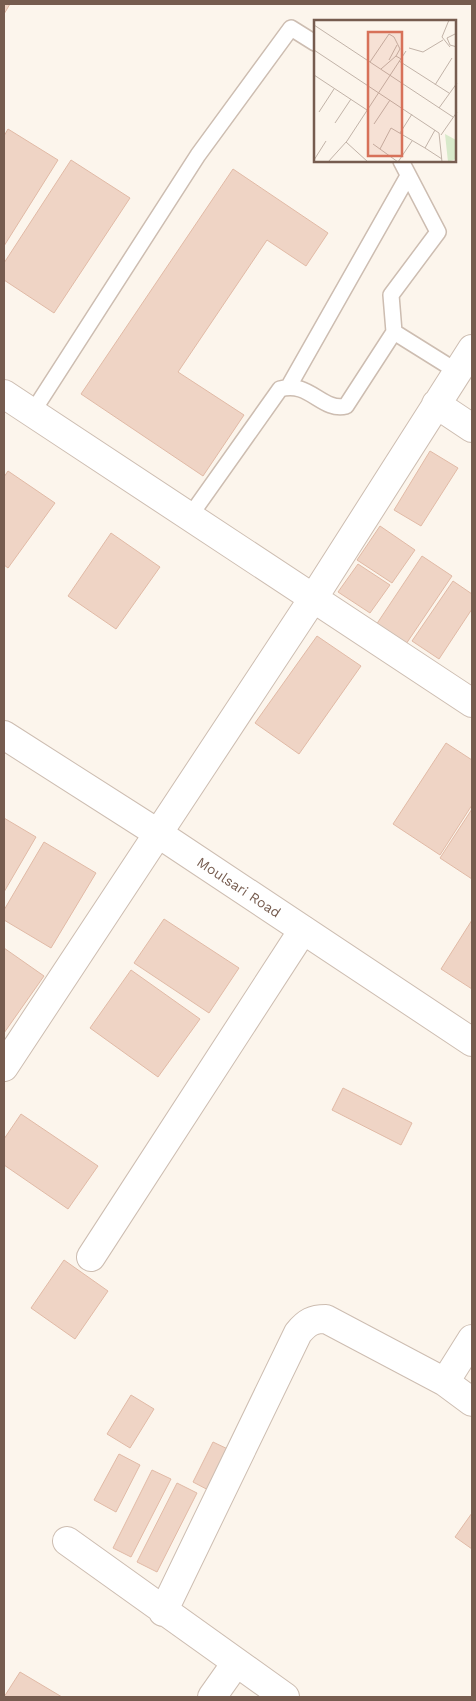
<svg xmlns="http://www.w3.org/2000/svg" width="476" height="1701" font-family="'Work Sans',sans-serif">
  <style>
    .building { fill: #efd4c5; stroke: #e1baa6 }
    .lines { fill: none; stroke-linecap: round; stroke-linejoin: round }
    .service-casing { stroke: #cdbdb1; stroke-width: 18 }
    .minor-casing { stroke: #cdbdb1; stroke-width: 30 }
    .tertiary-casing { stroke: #cdbdb1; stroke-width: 30 }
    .service { stroke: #fff; stroke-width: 15 }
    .minor { stroke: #fff; stroke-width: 28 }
    .tertiary { stroke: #fff; stroke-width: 28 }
    .labels { text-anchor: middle; stroke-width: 4; stroke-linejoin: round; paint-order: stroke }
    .street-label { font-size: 14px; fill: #765c4f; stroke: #fef9f2 }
    .inset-road { fill: none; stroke: #c2b3a8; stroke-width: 1 }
    .view { fill: #d77159; fill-opacity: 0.15; stroke: #d77159; stroke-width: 2.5 }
    .inset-edge { fill: none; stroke: #765c4f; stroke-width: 2.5 }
  </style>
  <rect width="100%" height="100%" fill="#fcf5ec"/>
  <path class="building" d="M4 4H10L4 14Z
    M8 129 58 160 4 246V136Z
    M71 160 130 198 54 313 4 280V263Z
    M233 169 328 233 306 266 267 240 178 372 244 415 203 476 81 394Z
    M430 451 458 468 421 526 394 510Z
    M8 471 55 503 8 568 4 565V477Z
    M380 526 415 550 392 583 357 560Z
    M111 533 160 567 116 629 68 596Z
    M422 556 452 576 406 644 376 625Z
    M358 564 390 585 370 613 338 592Z
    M453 581 472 594V609L439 659 412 641Z
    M317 636 361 666 299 754 255 723Z
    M446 743 472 760V805L440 855 393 824Z
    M472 809V879L440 858Z
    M4 818 36 837 4 892Z
    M44 842 96 873 51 948 4 920V910Z
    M164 919 239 968 209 1013 134 963Z
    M472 920V989L441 969Z
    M4 948 44 976 4 1033Z
    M131 970 200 1019 158 1077 90 1028Z
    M343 1088 412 1123 401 1145 332 1110Z
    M21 1114 98 1166 68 1209 4 1165V1139Z
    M64 1260 108 1291 75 1339 31 1308Z
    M131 1395 154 1409 130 1448 107 1434Z
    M213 1442 234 1452 214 1493 193 1482Z
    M119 1454 140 1465 116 1512 94 1500Z
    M152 1470 171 1479 131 1557 113 1548Z
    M177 1483 197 1493 157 1572 137 1562Z
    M472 1513V1549L455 1537Z
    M20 1672 62 1697H4Z"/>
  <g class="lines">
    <g class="service-casing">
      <path id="service" d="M401 161 438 232 391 295 394 332 458 372
        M289 386 408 176
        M32 413 198 155 291 28 315 43
        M190 516 280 389C309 380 322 412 346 406L394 332"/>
    </g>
    <g class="minor-casing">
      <path id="minor" d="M4 394 472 703
        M436 404 472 428
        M4 1067 314 597 472 349
        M91 1257 303 930
        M445 1382 472 1339
        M67 1541 285 1697
        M163 1612 298 1333C307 1322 313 1319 326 1319L445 1382 472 1402
        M212 1697 236 1663"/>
    </g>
    <g class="tertiary-casing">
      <g id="tertiary">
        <path id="s1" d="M4 735 159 834 472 1042"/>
      </g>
    </g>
    <use href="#service" class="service"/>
    <use href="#minor" class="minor"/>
    <use href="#tertiary" class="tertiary"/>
  </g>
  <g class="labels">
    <g class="street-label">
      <text dy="5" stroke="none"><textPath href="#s1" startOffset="280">Moulsari Road</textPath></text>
    </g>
  </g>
  <g transform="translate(314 20)">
    <rect width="142" height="142" fill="#fcf5ec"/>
    <path d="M131 114 142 120V139L134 142Z" fill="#d8e9ca"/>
    <path class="inset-road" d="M135 0 128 17 136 27M0 5 139 97M143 13 133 18 136 25 143 27M95 28 109 32 129 20M0 30 125 113 128 142M75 40 83 25M85 41 135 73M56 42 75 14 80 17 86 29 82 36 87 39M67 49 82 36M0 55 53 90M121 65 138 38M125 88 143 63M5 92 20 69M21 103 37 79M60 104 76 80M121 110 111 128 128 139M86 113 98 94M127 115 143 92M32 122 54 142M59 124 84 142M66 129 77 108 111 128M0 140 12 121M14 142 33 121 92 31M84 142 98 121"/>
    <path class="view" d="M54 12H88V136H54Z"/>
    <rect width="142" height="142" class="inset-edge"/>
  </g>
  <rect width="476" height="1701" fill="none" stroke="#765c4f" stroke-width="10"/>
</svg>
